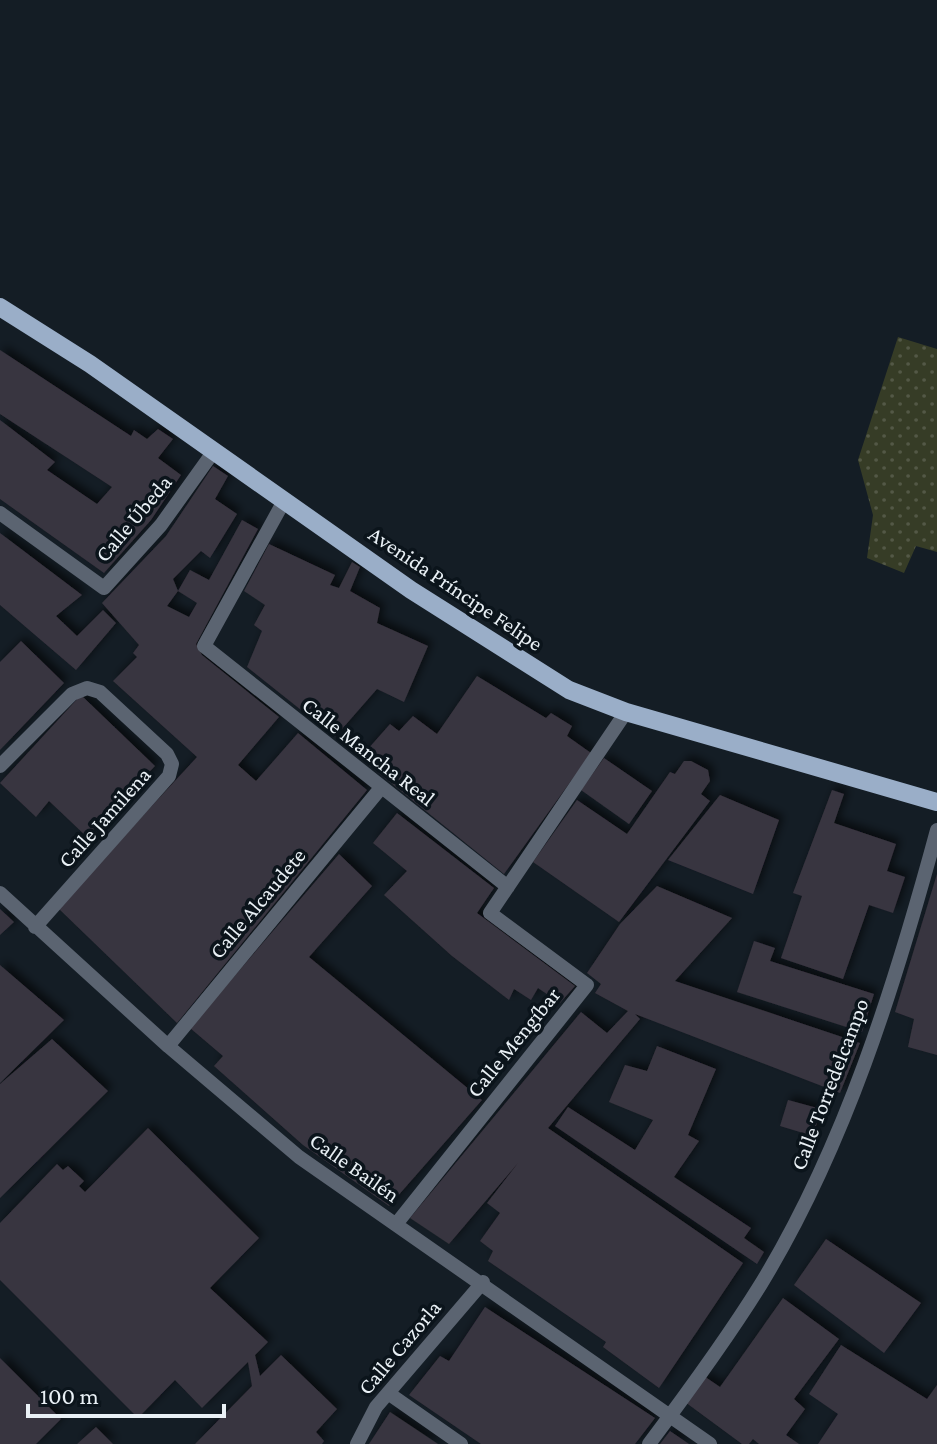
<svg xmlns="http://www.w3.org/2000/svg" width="937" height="1444" font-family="'Crimson Pro',serif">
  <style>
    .garden { fill: url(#garden-dots) }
    .building { fill: #39343f; fill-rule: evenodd; filter: url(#shadow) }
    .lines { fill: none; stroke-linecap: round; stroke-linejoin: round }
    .minor { stroke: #5b6471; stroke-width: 14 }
    .major { stroke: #9aaec8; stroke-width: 18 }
    .labels { text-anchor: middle; stroke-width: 7; stroke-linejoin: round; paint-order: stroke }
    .street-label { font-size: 22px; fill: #e9f0f5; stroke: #0b141b }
  </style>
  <defs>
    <pattern id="garden-dots" width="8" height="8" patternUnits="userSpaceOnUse" patternTransform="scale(2)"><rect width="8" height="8" fill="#363c26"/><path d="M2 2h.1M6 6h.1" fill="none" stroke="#535846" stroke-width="1.8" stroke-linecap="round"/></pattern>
    <filter id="shadow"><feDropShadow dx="4.5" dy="-4.5" stdDeviation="4" flood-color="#0009"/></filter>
  </defs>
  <rect width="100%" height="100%" fill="#141d25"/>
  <path class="garden" d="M898 337 937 349V552L916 546 904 573 867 558 873 515 858 460Z"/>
  <path class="building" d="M0 350 131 436 134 430 147 439 158 429 173 439 158 458 181 475 151 520 104 573 0 499V420L55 462 47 470 97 504 112 487 0 414Z
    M213 466 228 476 215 499 237 514 210 558 201 551 173 579 178 591 190 570 209 580 242 520 258 529 196 644 202 655 279 717 238 765 256 781 298 733 367 790 177 1023 58 908 197 757 113 681 137 657 133 653 139 645 102 603 166 536ZM178 591 197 603 189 617 167 606Z
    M0 533 82 595 56 616 77 636 103 610 116 623 76 670 0 605Z
    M269 544 335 575 330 585 339 588 352 562 360 567 350 591 380 608 377 623 428 646 404 702 377 689 335 737 247 667 262 631 254 625 265 605 244 591Z
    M21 641 64 683 0 750V662Z
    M477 676 546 718 551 713 572 726 567 736 591 753 504 874 360 758 390 724 399 731 413 716 437 734Z
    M81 695 155 766 87 837 49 801 36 817 0 783Z
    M604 758 652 791 629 824 581 790Z
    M684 761H691L708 770 710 781 701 794 710 801 619 922 533 862 577 800 627 834 670 772 675 774Z
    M832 790 844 794 834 823 896 844 887 871 905 877 893 913 869 905 843 979 781 958 802 896 793 893Z
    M720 795 779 820 753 894 668 860Z
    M397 813 494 888 477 913 575 986 560 1003 538 988 531 1000 514 989 509 1000 452 956 384 895 407 871 373 843Z
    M339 854 372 886 309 957 482 1100 389 1206 303 1145 214 1066 223 1056 190 1028Z
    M937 874V1055L908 1047 914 1019 895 1012Z
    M657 886 732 918 675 981 860 1043 840 1093 635 1014 640 1019 548 1128 743 1263 659 1388 603 1347 606 1342 488 1261 493 1251 480 1241 500 1213 487 1203 518 1163 449 1244 410 1218 581 1012 607 1033 628 1011 595 993 601 984 587 973 620 924Z
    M0 909 14 922 0 935Z
    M754 941 775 948 770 961 874 994 862 1032 737 992Z
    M0 965 64 1020 0 1083Z
    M52 1039 108 1091 0 1198V1084Z
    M657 1046 716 1069 688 1135 699 1141 674 1177 751 1228 744 1238 764 1252 757 1264 555 1126 568 1107 635 1150 653 1120 609 1102 625 1065 647 1071Z
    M788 1100 821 1109 813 1136 780 1126Z
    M148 1128 259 1238 210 1288 268 1342 255 1355 260 1376 281 1355 337 1409 316 1432 324 1441 322 1444H195L252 1386 248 1362 202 1408 175 1380 138 1418 0 1280V1223L57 1164 63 1170 68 1166 84 1181 79 1186 85 1192Z
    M826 1239 921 1303 884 1353 794 1285Z
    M783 1298 839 1339 794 1399 805 1409 786 1435 799 1444H759L753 1439 749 1444H742L685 1402 704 1376 720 1387Z
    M485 1307 655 1418 635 1444H481L409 1395 440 1356 449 1361Z
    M841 1345 927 1399 937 1385V1444H818L838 1414 809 1394Z
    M0 1358 61 1419 36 1444H0Z
    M390 1412 438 1444H369Z
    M96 1427 113 1444H77Z
    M670 1431 689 1444H660Z"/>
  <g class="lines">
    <path class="minor" d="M284 501 204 646 508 887
      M0 513 104 588 161 525 214 451
      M0 766 72 694 87 688 100 692 167 754 172 764 169 776 35 927
      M0 893 168 1046 299 1157 710 1444
      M168 1046 380 789
      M397 1223 587 985 490 913 626 712
      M388 1393 461 1444
      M357 1444 376 1407 483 1282
      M649 1444C688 1392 727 1339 761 1284 845 1146 895 985 937 830"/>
    <path class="major" d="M0 307 90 364 411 590 569 690 626 712 937 802"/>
  </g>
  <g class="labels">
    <g class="street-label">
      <text transform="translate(133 518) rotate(-50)" y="8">Calle Úbeda</text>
      <text transform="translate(456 588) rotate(34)" y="8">Avenida Príncipe Felipe</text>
      <text transform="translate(369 751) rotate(38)" y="8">Calle Mancha Real</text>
      <text transform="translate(104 817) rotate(-48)" y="8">Calle Jamilena</text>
      <text transform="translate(257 903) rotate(-50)" y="8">Calle Alcaudete</text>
      <text transform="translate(513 1042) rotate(-51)" y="8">Calle Mengíbar</text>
      <text transform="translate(829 1084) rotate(-69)" y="8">Calle Torredelcampo</text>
      <text transform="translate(355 1167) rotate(35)" y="8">Calle Bailén</text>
      <text transform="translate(399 1347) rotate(-50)" y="8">Calle Cazorla</text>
    </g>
  </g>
  <path d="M28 1404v12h196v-12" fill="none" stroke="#e9f0f5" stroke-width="4"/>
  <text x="40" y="1404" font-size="24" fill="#e9f0f5" stroke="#0b141b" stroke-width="6" paint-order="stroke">100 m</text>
</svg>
